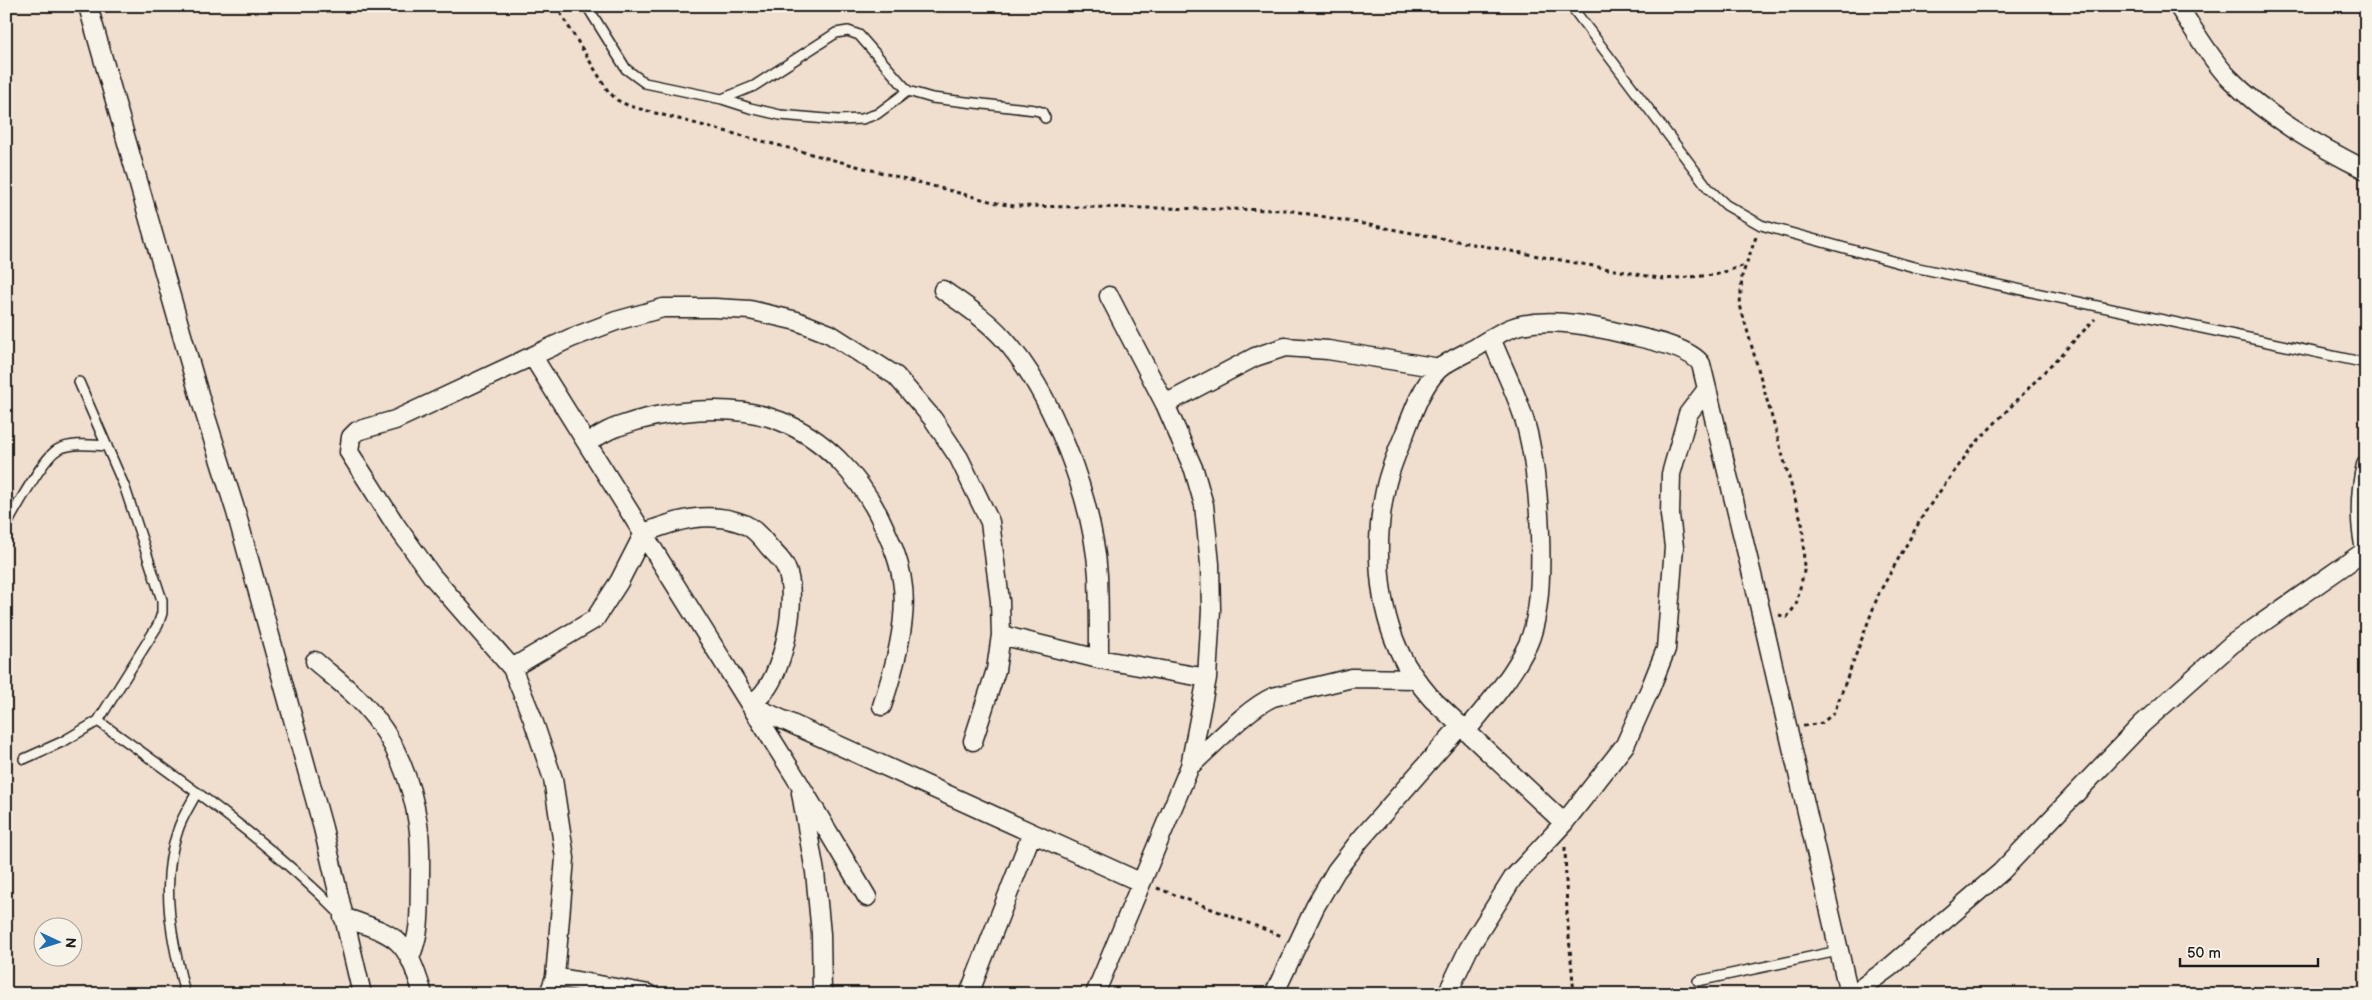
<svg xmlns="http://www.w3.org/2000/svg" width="2372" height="1000" font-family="'Balsamiq Sans',sans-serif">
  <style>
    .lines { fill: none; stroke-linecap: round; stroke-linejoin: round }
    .service-casing { stroke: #1c1c1c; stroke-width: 12 }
    .minor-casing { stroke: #1c1c1c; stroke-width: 21 }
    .path { stroke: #1c1c1c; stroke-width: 3; stroke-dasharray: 4 4; stroke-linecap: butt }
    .service { stroke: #f7f3e8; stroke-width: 9 }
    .minor { stroke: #f7f3e8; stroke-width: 18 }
  </style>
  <rect width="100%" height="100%" fill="#f0dece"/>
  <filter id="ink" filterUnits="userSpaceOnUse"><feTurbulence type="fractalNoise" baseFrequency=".02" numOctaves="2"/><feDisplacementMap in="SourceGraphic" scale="10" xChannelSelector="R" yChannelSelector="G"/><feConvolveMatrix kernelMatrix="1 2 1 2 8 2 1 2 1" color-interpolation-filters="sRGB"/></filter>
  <g filter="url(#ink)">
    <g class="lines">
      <g class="service-casing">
        <path id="service" d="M587 6 626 69 645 83 722 99 750 108 780 115 838 120 862 119 877 114 908 91
          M1571 6 1709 189 1726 205 1761 225 1914 267 2366 363
          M722 99 754 86 836 33 848 31 859 35 908 91 932 98 1035 110 1042 112 1045 118
          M6 526C15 510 43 458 57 450 71 442 92 445 107 446
          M98 721C182 781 267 840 340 914
          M24 759 64 741 98 721 158 625 162 613V600L125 488 79 382
          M1698 981 1838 951
          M185 994C172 941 159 883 178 830 182 817 191 804 197 792"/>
      </g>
      <g class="minor-casing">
        <path id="minor" d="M88 6 200 398 236 512 323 828 362 994
          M2178 6C2193 28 2211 60 2229 78 2267 117 2318 146 2366 170
          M943 290C964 305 986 319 1003 338 1053 393 1093 501 1098 575 1099 603 1099 631 1099 659
          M533 357 799 783 867 897
          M1165 404 1255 357 1285 347 1328 350 1440 368
          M587 443C597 437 607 430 617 427 664 410 733 402 780 421 824 438 858 475 879 516 888 535 899 558 902 580 909 619 894 669 882 706
          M2366 465C2359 493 2359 526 2366 554
          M1001 635 1099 659 1207 678
          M315 661C332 676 351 690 366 707 395 738 412 783 418 824 421 842 420 861 420 878 419 906 422 931 410 957
          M512 668 595 619 619 582 644 533C676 520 709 510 744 524 753 528 763 539 769 547 774 553 783 560 786 568 799 596 784 669 764 692 760 697 755 701 750 705L1032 833 969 994
          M1467 730C1489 703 1513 676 1528 644 1549 597 1540 472 1525 422 1517 394 1502 366 1491 338
          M1190 766C1213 746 1246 709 1273 697L1352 678 1416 679
          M801 793 815 872 821 934 822 994
          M1564 823 1432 699C1421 686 1409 672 1402 657 1376 606 1374 540 1386 486 1390 468 1398 450 1405 433 1413 412 1422 386 1438 370 1448 360 1465 354 1477 347 1490 339 1506 328 1521 325 1557 318 1593 326 1629 335 1647 339 1691 348 1701 364L1755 587 1849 994
          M1032 833 1140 882
          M343 917C398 936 405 936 423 994
          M555 977 649 994
          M549 994 555 977 565 858 553 779 532 717 512 668 432 576 395 524 349 452 351 437 357 431 395 420 571 338 616 321 663 308H715L750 310 797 321 830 334 896 376 933 419 959 458 990 522 1000 601 1001 635 996 670 973 741
          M1095 994 1190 766 1207 678 1211 610 1210 564 1204 505 1194 470 1165 404 1109 296
          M1274 994 1315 907 1336 871 1360 840 1461 725
          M1447 994 1469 948 1513 878 1564 823 1625 745 1650 689 1666 649 1674 547 1670 515 1671 474 1688 414 1707 389
          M1853 994 1890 967 2001 872 2142 724 2232 644 2365 551"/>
      </g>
      <path class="path" d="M556 6 608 91 617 100 629 106 997 203 1014 206 1287 210 1664 279 1715 275 1745 265
        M1756 237 1742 276 1740 305 1803 527 1804 571 1796 605 1787 617 1779 615
        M1803 726 1822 723 1834 713 1879 593 1925 512 1972 447 2095 319
        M1565 847 1567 914 1574 994
        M1157 888 1282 936"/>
      <use href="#service" class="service"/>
      <use href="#minor" class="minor"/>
    </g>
  </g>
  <rect width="2372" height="1000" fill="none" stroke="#f7f3e8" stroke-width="25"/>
  <rect x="12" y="12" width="2347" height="975" fill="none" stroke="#1c1c1c" stroke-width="2" filter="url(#ink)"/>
  <g transform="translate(58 942) rotate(94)"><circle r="24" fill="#f7f3e8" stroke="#9f9d96"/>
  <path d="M0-4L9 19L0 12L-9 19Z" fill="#1f6fb2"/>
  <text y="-8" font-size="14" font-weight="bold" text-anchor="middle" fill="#1c1c1c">N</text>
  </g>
  <path d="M2180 958v8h138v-8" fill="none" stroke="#1c1c1c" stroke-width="2.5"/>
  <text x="2187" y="958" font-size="15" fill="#1c1c1c" stroke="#f7f3e8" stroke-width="4" paint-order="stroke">50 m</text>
</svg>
